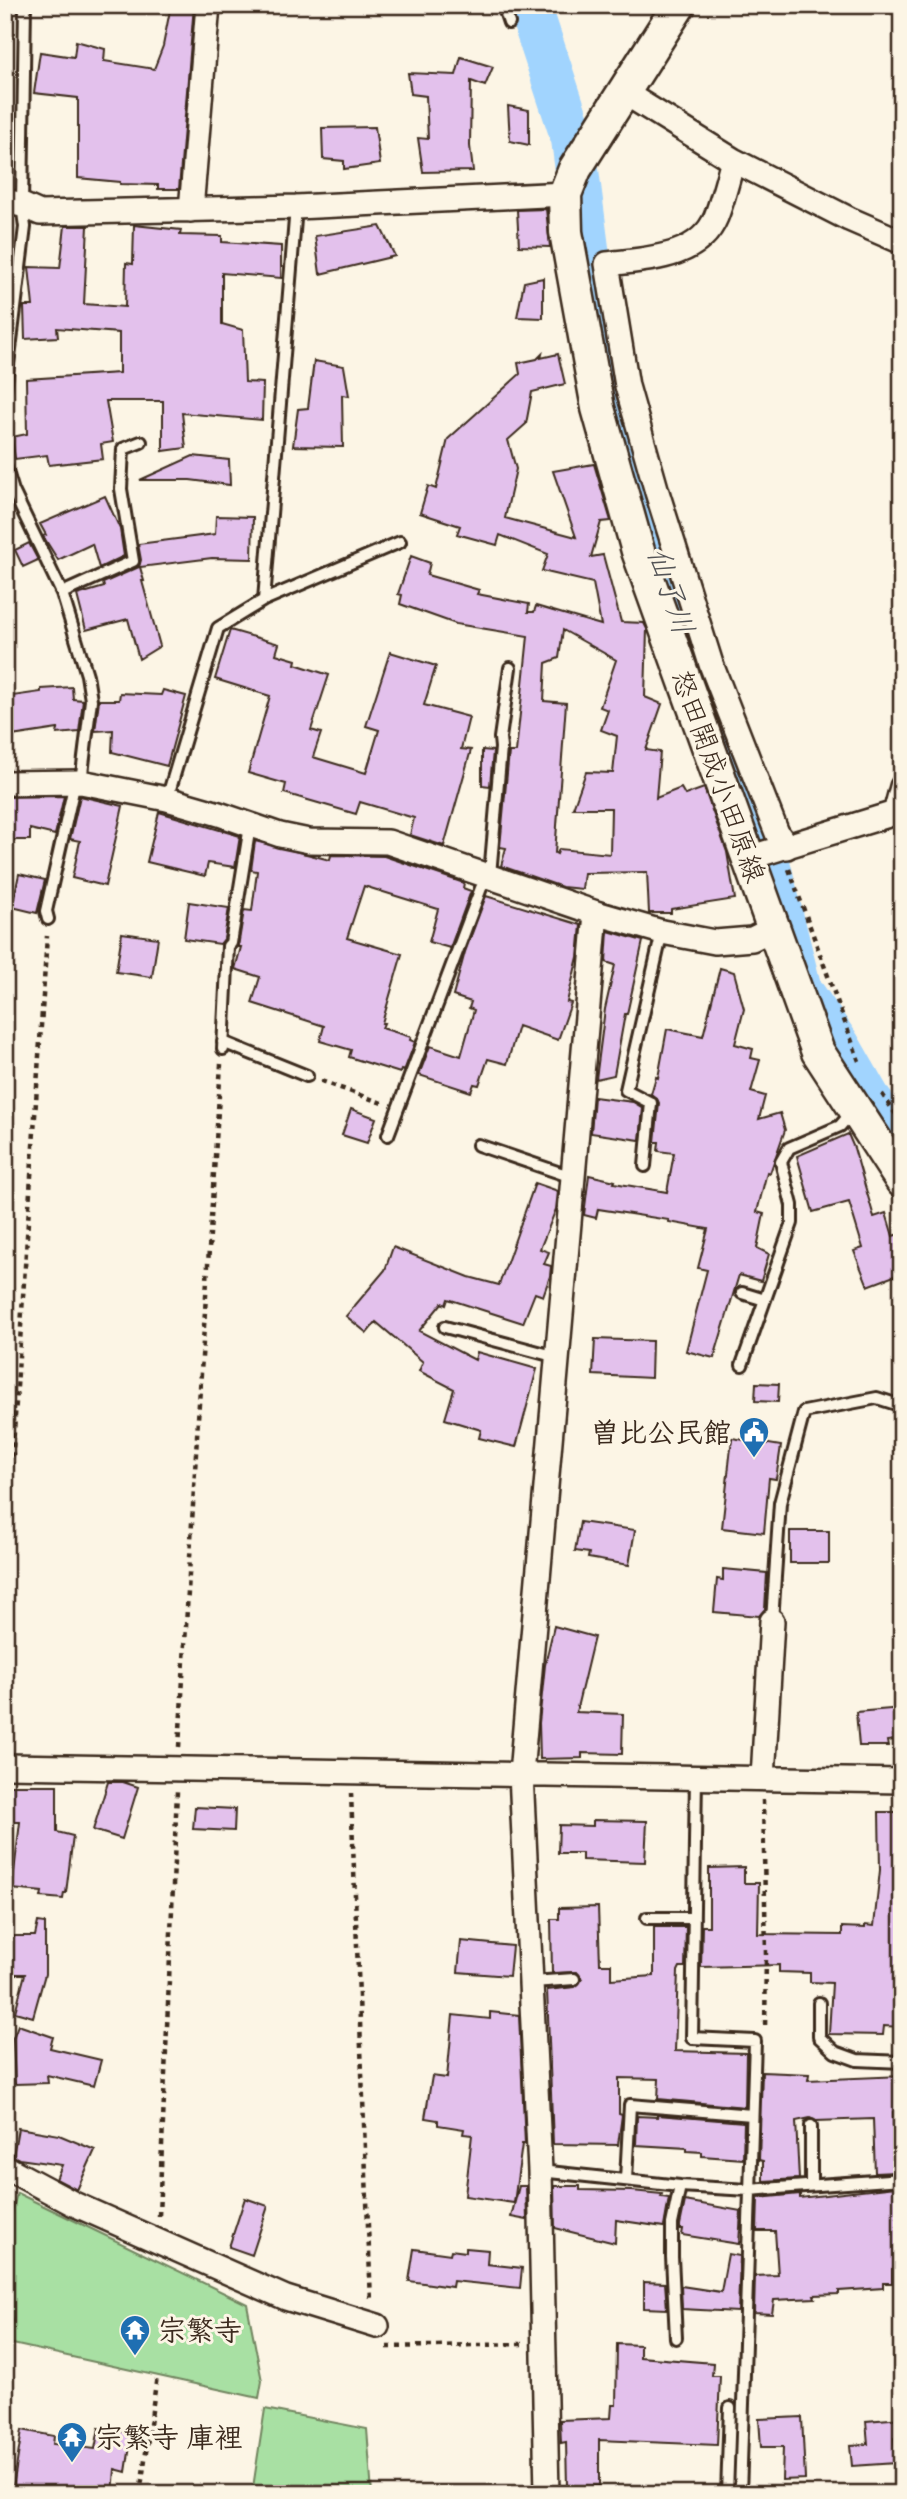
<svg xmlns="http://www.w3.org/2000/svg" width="907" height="2499" font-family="Mynerve,'Klee One',sans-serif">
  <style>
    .green { fill: #a8e0a3; stroke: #728560; stroke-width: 2 }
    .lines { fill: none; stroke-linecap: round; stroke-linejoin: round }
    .river { stroke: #a1d4fe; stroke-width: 44 }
    .building { fill: #e3c1ec; stroke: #3b2a1e; stroke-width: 2; fill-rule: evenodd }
    .lane-casing { stroke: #3b2a1e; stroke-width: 16 }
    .street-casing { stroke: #3b2a1e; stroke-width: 28 }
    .secondary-casing { stroke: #3b2a1e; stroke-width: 37 }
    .path { stroke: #3b2a1e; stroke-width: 4.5; stroke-dasharray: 5 5; stroke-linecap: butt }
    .lane { stroke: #fcf5e5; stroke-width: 10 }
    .street { stroke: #fcf5e5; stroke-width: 23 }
    .secondary { stroke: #fcf5e5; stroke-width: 32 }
    .labels { text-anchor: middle; stroke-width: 6; stroke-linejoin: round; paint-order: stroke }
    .street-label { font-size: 28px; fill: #3b2a1e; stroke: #fcf5e5 }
    .poi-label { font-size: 28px; font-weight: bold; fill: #3b2a1e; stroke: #fcf5e5; text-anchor: start }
    .water-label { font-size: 30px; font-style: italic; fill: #545456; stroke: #fcf5e5 }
  </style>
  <rect width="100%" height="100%" fill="#fcf5e5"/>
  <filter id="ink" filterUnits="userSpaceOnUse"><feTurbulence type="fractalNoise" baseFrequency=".0143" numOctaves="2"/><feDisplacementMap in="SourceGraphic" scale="14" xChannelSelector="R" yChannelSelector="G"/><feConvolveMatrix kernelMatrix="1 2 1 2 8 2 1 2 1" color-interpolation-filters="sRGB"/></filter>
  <g filter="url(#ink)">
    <path class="green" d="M17 2193 247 2304 262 2381 259 2398 8 2343 13 2321 5 2292V2239Z
      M265 2409 367 2429 372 2494H252Z"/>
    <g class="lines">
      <path class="river" d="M529 5 573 139 589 264 614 412 688 644 757 819 800 990 838 1045 870 1101 902 1143"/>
    </g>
    <path class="building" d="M171 5H194L179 189H158V185L120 184V182L78 178V98L34 93 40 52 74 57 76 41 105 49 104 61 154 69 163 46Z
      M461 57 493 67 485 86 471 81 470 146 473 171 423 172 418 138 428 139 426 96 411 94 408 73 456 75Z
      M508 106 529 110V145L510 141Z
      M375 127 380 164 344 169V161L323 159 322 128Z
      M546 209 550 247 519 246 517 210Z
      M134 225 181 230 180 235 222 236V242L281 246V278L222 273V324L243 330 245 382 263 383 262 420 182 413 186 448 163 451V401H106L113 442 101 444 103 459 49 465 47 455 15 459 12 437 27 434 26 379 119 373V333L57 328 58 337 25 339 24 306H33L29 267 60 268 65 226H88L84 304 125 307 126 263 133 264Z
      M380 226 395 256 320 274 315 236Z
      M543 278V318L517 317 524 282Z
      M542 354 541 358 558 354 565 384 532 392 526 424 508 440 516 469 505 518 576 537 553 471 594 464 611 521 601 522 591 557 603 555 621 622 644 623 647 629 645 697 662 704 646 750 660 752 656 798 681 788 685 795 704 788 727 852 735 899 671 909V913H649L647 872 584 873 582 889 562 887 501 866 506 848 500 847 509 752H516L528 636 456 624 400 604 402 595 398 594 411 556 430 563 427 575 479 590 477 594 529 604 528 612H534L536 606 601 625 593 583 542 571 548 554 500 535 497 545 457 534 460 526 420 513 428 486 436 489 448 439 520 374 518 363 537 359ZM563 630 616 660 600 707 608 710 601 730 617 736 613 773 586 772 573 808H611L610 854 559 849 557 854 555 853 566 703 544 701 546 663 559 658Z
      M314 361 344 366 349 396 342 395 343 447 293 446 298 409 308 408Z
      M193 456 229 460 230 485 190 480H140Z
      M105 496 120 529 124 556 99 568 92 544 58 560 43 536 46 535 40 524Z
      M216 516 253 517 252 559 212 558 140 567 144 581H142L160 646 139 659 128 619 86 630 77 595 104 587 103 583 139 567 141 560 138 544 215 534Z
      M29 543 38 560 23 567 15 550Z
      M230 630 279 644 276 654 296 660 295 664 329 675 311 730 321 733 313 757 366 773 379 730 366 726 390 652 436 666 424 705 469 717 461 749 471 750 444 846 410 835 414 818 360 802 356 814 284 793 286 784 248 773 270 696 215 679Z
      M72 687 73 699 83 700 79 732 57 734 58 729 5 737V697L41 692V689Z
      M163 690 186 696 167 766 112 752 113 730 95 731 99 700H119L120 693 161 695Z
      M482 750 493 751 490 786 482 785Z
      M64 796 55 835 30 829V840H5L6 797Z
      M80 796 123 806 105 886 72 878 80 841 70 839Z
      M159 812 240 836 235 867 208 863 205 876 147 862Z
      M255 841 330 860 331 855 384 856 464 883 463 888 471 891 450 948 429 942 438 909 364 886 347 938 402 954 382 1023H384L382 1028 411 1037 410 1040 415 1042 404 1071 401 1070 400 1073 349 1057 351 1050 320 1041 324 1026 252 1003 260 977 235 969 241 947H238L244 910 252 911 257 871 251 870Z
      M19 874 45 880 37 913 12 907Z
      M486 896 581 925 578 957 567 1002 571 1003 558 1040 518 1026 507 1064 488 1059 479 1085 474 1084 471 1092 419 1075 430 1046 461 1056 474 1010 469 1008 471 1002 453 996 465 952Z
      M189 902 229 908 224 939 220 944 184 939Z
      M608 931 643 941 627 1014H625L614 1075 596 1079 605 1009 615 965 606 962Z
      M122 933 158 938 152 977 116 972Z
      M720 968 734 972 744 1009 735 1044 753 1049 751 1058 760 1060 751 1092 765 1096 759 1119 780 1113 785 1130 770 1173 767 1172 757 1212 764 1214 757 1248 769 1254 761 1281 739 1275 714 1358 686 1351 707 1270 698 1268 708 1229 669 1222V1220L598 1209 596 1218 584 1215 589 1175 615 1181 614 1183 667 1192 674 1153 658 1151 659 1142H655L659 1103 657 1099 651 1094 656 1077 658 1078 667 1029 703 1036Z
      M594 1097 633 1102 643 1108 640 1140 591 1133Z
      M351 1109 376 1118 367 1143 342 1135Z
      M848 1134 854 1148 874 1217 886 1213 893 1236 902 1233V1273L868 1286 854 1251 863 1248 849 1202 813 1212 797 1156Z
      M535 1183 558 1191 556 1209 540 1249 549 1252 544 1264 551 1266 550 1276 543 1296 535 1293 523 1323 448 1299 446 1305 442 1303 419 1331 475 1360 477 1352 537 1369 516 1447 479 1438 481 1430 445 1419 454 1389 419 1371 423 1362 376 1322 367 1333 346 1316 385 1270 393 1247 469 1277 499 1285Z
      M595 1339 652 1341 651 1378 593 1375Z
      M756 1383 779 1384 778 1402 755 1401Z
      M732 1438 781 1446 776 1479 769 1478 764 1533 722 1528Z
      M580 1522 635 1530 629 1565 588 1558 589 1553 575 1551Z
      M790 1531H829V1563H790Z
      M723 1569 767 1573 765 1609 759 1616 714 1612 717 1579 723 1580Z
      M554 1626 594 1637 576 1712 623 1714 622 1754 582 1753V1758L540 1759 539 1723 545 1665Z
      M902 1708V1739L887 1741 888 1746H859L856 1712Z
      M108 1782H123L138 1787 122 1839 93 1830Z
      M11 1785H57V1832L73 1836 66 1893H64L63 1899 41 1897 42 1892 12 1889 20 1822H11Z
      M195 1807 235 1809 234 1831 193 1829Z
      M879 1812H902V2027L884 2026 883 2035 829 2034 832 1983 810 1982V1973L779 1972V1965L701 1967 702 1926H709V1868L744 1867V1883H759L758 1934 842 1935V1927L865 1928V1925L874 1926 880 1870Z
      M593 1820 647 1821 645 1862 582 1860V1853H558L559 1825 593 1826Z
      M598 1907 600 1964H611V1979L654 1976V1927H686L685 1967H680L678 1971 675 2051 746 2053 745 2107 658 2099 659 2079 619 2078V2114L622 2115 618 2145 553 2144 547 1990 575 1987 582 1979 577 1972 552 1973 551 1919H559V1908Z
      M38 1922 45 1923V1974L33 2017 15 2012 25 1974H11V1936H35Z
      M461 1941 512 1946 509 1976 458 1972Z
      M490 2012 519 2015 525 2144H522L514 2203 465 2196 472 2135 463 2134 464 2129 438 2125V2120L425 2118 432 2076 447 2078 453 2015 490 2019Z
      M18 2025 53 2037 50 2048 101 2060 94 2086 47 2075 48 2083 15 2084 13 2038Z
      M762 2072 809 2074 808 2080 902 2076V2112H893L895 2172 875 2173 873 2119 816 2121 810 2118 796 2121 799 2179 763 2181V2161L759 2160Z
      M657 2115 744 2122 743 2159 702 2156V2152L687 2151V2148L636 2145 637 2116 657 2117Z
      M18 2128 59 2135 95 2150 77 2190 56 2179 62 2165 19 2159 13 2156Z
      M519 2186H526L527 2220 511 2217Z
      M554 2186H580V2190L632 2191 662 2194 661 2197 669 2198 664 2227 616 2220 615 2243 555 2228Z
      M896 2187 902 2188V2268L892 2269V2283H883V2288L839 2291V2294L814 2295 815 2298 774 2300 772 2314 754 2313 755 2276 778 2275 775 2231H757L758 2198 800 2194V2198Z
      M245 2198 268 2206 252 2255 229 2247Z
      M685 2201 741 2211 739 2244 682 2235 683 2229H680V2225Z
      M466 2248 488 2250 487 2264 522 2268 520 2288 453 2281 452 2287 409 2281 414 2249 450 2254 451 2250 466 2252Z
      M728 2254 740 2256 738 2312 682 2309 681 2286 721 2292Z
      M644 2282 665 2283 667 2309 644 2308Z
      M617 2344 640 2345V2357L713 2363 712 2376H720L717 2445 599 2440V2486H567L566 2442 561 2443 560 2420 611 2418 612 2405H616Z
      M802 2417 805 2479 782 2480 783 2447H761L759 2419Z
      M902 2418V2437L894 2438 896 2463 852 2466 850 2445 868 2444 866 2421Z
      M99 2428 132 2433 126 2472 115 2469 113 2494H12L22 2430 54 2436 53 2444 95 2449Z"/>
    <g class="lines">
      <g class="lane-casing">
        <path id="lane" d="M503 5 509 23
          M5 390 25 227 22 205 25 5
          M5 465 13 491 62 593 87 675 91 700 81 782
          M62 593 133 561 121 489 123 449 141 442
          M264 600 296 207
          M167 799 218 628 264 600 400 542
          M48 919 46 911 75 782
          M223 1042 307 1076
          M223 1049 228 946 231 943 250 826
          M388 1135 481 888 490 875 501 748 500 738 510 668
          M478 1145 572 1177
          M645 1166 651 1103 626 1090 662 932
          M742 1293 765 1300
          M445 1327 557 1357
          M742 1365 792 1223V1205L781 1162 789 1148 840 1126 852 1112
          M772 1621 780 1503 804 1412 877 1398 902 1406
          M696 1777 692 2038 755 2041 740 2494
          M647 1918H694
          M533 1982 574 1979
          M819 2003V2037L835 2052 857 2060 902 2062
          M811 2126V2185
          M540 2171 680 2186 749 2190 902 2179
          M626 2179 630 2105 752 2115
          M676 2338 672 2257V2224L680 2186
          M727 2494 730 2408"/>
      </g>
      <g class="street-casing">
        <path id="street" d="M625 93 733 160 849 219 902 242
          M733 160C728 179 723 199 716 217 699 259 645 259 607 264L627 386 657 492 711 664 777 833 787 847
          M5 201 22 205 40 213 296 207 565 194
          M191 210 208 5
          M5 783 81 782 167 799 219 814 280 835 309 841 388 842 596 913 662 932 715 942 752 939 774 928
          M895 813 902 787
          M748 858 895 813 902 814
          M5 1766 902 1781
          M763 1778 772 1621
          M5 2167 74 2204 286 2298 377 2326
          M547 2494 540 2171 521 1774 596 913"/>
      </g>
      <g class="secondary-casing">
        <path id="secondary" d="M679 5 575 169 565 194 566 232 598 408 638 551 818 1052 902 1181"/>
      </g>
      <path class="path" d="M789 869 859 1061
        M321 1081 382 1103
        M882 1094 902 1123
        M5 1567 47 936
        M179 1747 198 1419 221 1064
        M351 1793 371 2302
        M763 1800 766 1955 765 2029
        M159 2216 177 1791
        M387 2347 522 2344
        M140 2494 157 2376"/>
      <use href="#lane" class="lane"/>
      <use href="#street" class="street"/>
      <use href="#secondary" class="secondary"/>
    </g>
  </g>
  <defs>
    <g id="civic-pin" transform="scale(1.575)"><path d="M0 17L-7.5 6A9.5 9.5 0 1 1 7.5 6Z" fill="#1f6fb2" stroke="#fcf5e5"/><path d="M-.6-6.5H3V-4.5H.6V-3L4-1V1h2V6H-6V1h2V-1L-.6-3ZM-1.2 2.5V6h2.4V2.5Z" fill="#fff"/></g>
    <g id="temple-pin" transform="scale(1.575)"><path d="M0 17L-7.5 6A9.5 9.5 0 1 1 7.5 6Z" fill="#1f6fb2" stroke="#fcf5e5"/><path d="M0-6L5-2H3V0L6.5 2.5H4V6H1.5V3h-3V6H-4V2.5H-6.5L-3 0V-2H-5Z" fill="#fff"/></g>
  </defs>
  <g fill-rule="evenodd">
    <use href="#civic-pin" x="754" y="1432"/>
    <use href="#temple-pin" x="135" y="2330"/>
    <use href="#temple-pin" x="72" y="2437"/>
  </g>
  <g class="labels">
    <g class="street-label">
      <text transform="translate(719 776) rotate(70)" y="10">怒田開成小田原線</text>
    </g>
    <g class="poi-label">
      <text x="731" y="1442" text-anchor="end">曽比公民館</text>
      <text x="158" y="2340">宗繁寺</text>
      <text x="95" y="2447">宗繁寺 庫裡</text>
    </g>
    <g class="water-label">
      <text transform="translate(671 591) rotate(72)" y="10">仙了川</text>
    </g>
  </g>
  <rect width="907" height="2499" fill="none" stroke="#fcf5e5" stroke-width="28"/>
  <rect x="14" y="14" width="879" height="2471" fill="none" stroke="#3b2a1e" stroke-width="2.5" filter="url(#ink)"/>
</svg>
